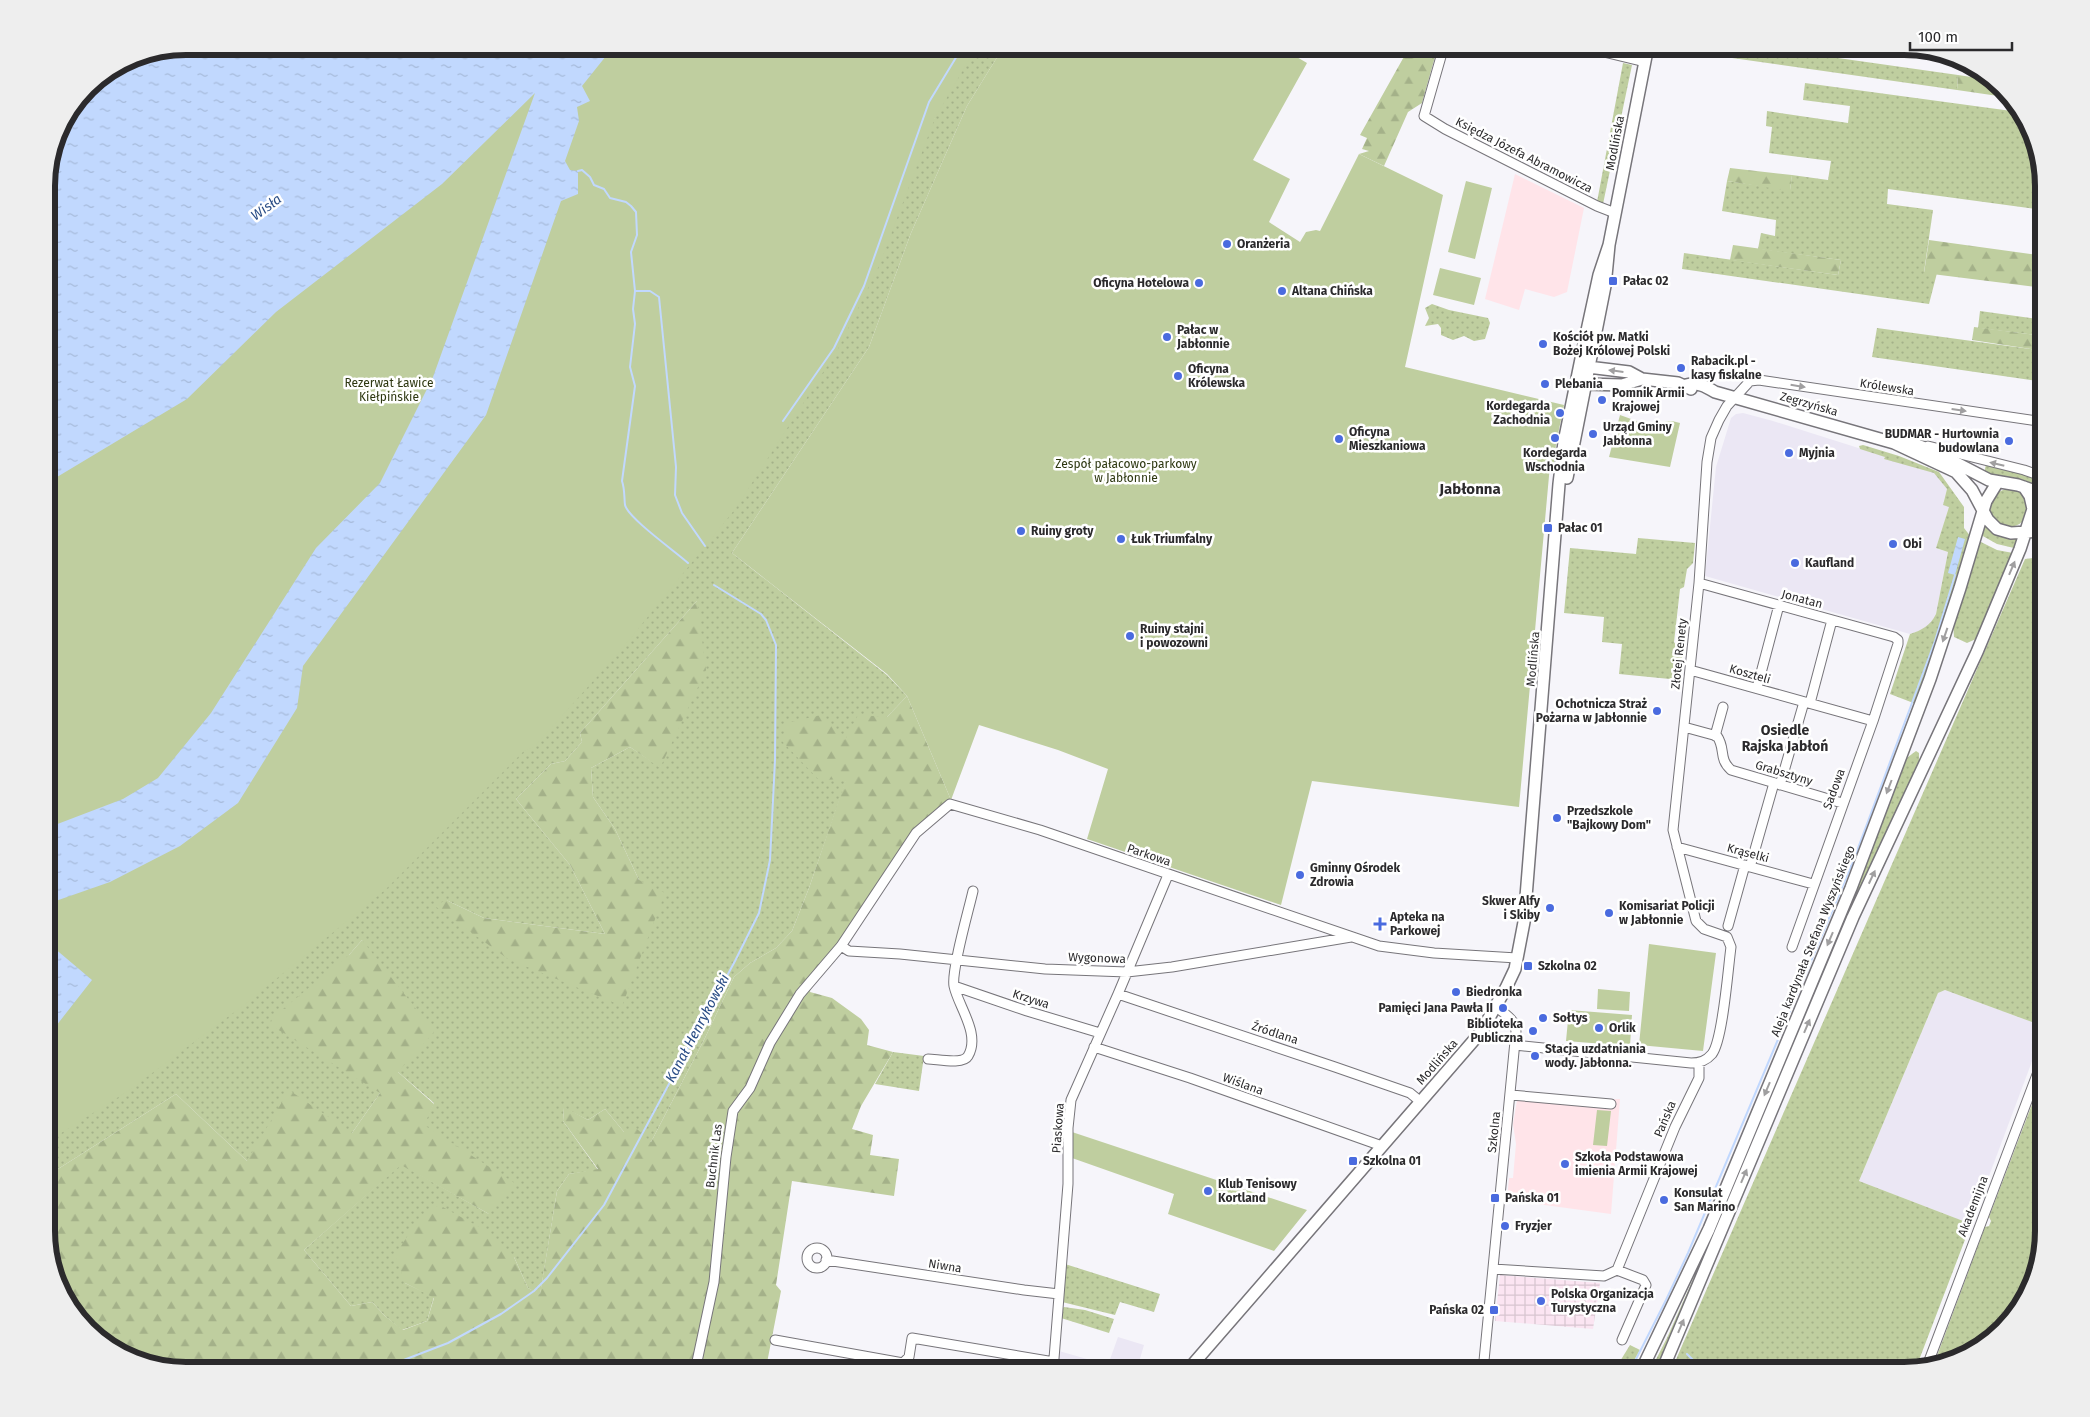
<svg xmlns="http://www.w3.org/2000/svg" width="2090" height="1417" font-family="'Fira Sans',sans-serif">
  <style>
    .built { fill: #ebe7f4 }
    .industrial { fill: url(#industrial-grid) }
    .education { fill: #ffe4e9 }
    .grass { fill: url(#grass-dots); fill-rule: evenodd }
    .forest { fill: url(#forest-firs) }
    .green { fill: #bfce9f }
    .water { fill: url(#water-ripples) }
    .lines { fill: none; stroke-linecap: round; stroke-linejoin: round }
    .stream { stroke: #c1d8fe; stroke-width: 2 }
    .minor-casing { stroke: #77757a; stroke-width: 11 }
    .major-casing { stroke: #77757a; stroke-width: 14 }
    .minor { stroke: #fff; stroke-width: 9 }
    .major { stroke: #fff; stroke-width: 11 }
    .oneway { fill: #a09fa0 }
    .poi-dot { fill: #4a6bdf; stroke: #fff; stroke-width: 2 }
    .labels { text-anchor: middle; stroke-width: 5; stroke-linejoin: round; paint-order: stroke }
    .street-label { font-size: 12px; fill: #2b2a2c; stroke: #fff }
    .poi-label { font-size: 12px; font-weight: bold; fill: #2b2a2c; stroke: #fff; text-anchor: start }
    .park-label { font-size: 12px; fill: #2d3710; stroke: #fff }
    .water-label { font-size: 14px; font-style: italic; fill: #2a4d86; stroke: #fff }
    .neighbourhood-label { font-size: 14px; font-weight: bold; fill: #2b2a2c; stroke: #fff }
    .quarter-label { font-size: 15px; font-weight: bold; fill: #2b2a2c; stroke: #fff }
    .rim { fill: none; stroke: #2b2a2c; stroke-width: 6 }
  </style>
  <defs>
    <pattern id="industrial-grid" width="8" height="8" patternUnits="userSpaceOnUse" patternTransform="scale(1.25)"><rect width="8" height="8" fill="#fbe5f2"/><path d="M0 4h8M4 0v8" fill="none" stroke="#d7c5d0"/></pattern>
    <pattern id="grass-dots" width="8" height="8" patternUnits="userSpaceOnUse" patternTransform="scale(1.25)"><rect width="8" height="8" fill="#bfce9f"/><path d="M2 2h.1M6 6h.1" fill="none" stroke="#a4b189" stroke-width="1.8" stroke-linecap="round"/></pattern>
    <pattern id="forest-firs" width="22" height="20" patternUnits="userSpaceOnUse" patternTransform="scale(1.25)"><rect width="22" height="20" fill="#bfce9f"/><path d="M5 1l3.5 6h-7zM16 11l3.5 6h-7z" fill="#a4b189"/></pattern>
    <pattern id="water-ripples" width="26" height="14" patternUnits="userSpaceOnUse" patternTransform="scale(1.25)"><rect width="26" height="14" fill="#c1d8fe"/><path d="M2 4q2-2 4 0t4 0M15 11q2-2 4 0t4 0" fill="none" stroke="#a6bada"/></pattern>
  </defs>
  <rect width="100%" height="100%" fill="#f6f5fa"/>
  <path class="built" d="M1743 413 1773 421 1934 472 1947 489 1943 504 1949 507 1936 548 1948 552 1936 614 1932 623 1922 630 1910 634 1705 576 1716 467 1731 418 1736 414Z
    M1945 990 2040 1025 2043 1032 1971 1224 1859 1181 1938 993Z
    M1118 1337 1144 1345 1137 1369 1141 1371H1069L1058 1368 1059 1351 1108 1365Z"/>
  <path class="industrial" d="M1500 1275 1600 1283 1593 1329 1495 1321Z"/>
  <path class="education" d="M1515 174 1584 208 1567 292 1554 297 1525 289 1519 310 1485 299Z
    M1620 1099 1611 1214 1507 1200 1509 1178H1513L1516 1144 1513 1124 1517 1101Z"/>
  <path class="grass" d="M972 46H1004L967 106 911 233 869 347 732 553 887 675 907 696 887 717 847 778 809 888 792 931 776 948 750 963 734 977 704 1040 651 1142 624 1132 605 1109 588 1120 564 1108 563 1121 598 1170 569 1174 557 1191 540 1295 528 1288 514 1257 405 1283 434 1297 427 1321 402 1330 385 1316 372 1302 351 1306 304 1250 401 1164 489 1214 423 1125 434 1103 398 1072 362 940 349 955 380 1093 352 1133 247 1161 176 1094 47 1176V1137L888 227 940 105ZM697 601 660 767 630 747 591 768 593 797 615 829 639 880 621 1005 446 900 484 918 605 934 570 865 516 799 551 764 565 761 582 742 580 733Z
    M1728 46H1753L1958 75 1957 90 1725 57Z
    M1623 63 1632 65 1603 204 1597 202Z
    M1805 83 2019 112 2029 124 2044 185V210L1888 189 1887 204 1933 210 1924 272 1937 273 1929 304 1682 269 1684 253 1838 275 1841 260 1758 249 1761 233 1775 236 1776 220 1722 211 1727 181 1790 190 1792 175 1828 180 1831 161 1769 153 1772 127 1766 126 1767 111 1848 123 1850 106 1803 100Z
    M1432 304 1449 310 1488 318 1490 323 1485 339 1474 341 1464 336 1453 340 1441 335V328L1438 324 1425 326 1429 318 1425 308Z
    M1980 311 2044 320V336L1978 328Z
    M1877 328 2044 351V382L1872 357Z
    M1863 445 1899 456 1939 472 1964 507V528L1971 537 1916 704 1890 694 1910 634C1922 630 1930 626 1936 614L1948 552 1936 548 1949 507 1943 505 1947 489 1934 473 1884 459 1885 457 1860 449 1859 446Z
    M1986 464 2044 481V487L2016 478 1984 474Z
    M1990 508a19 19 0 1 1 38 0a19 19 0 1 1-38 0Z
    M1985 524C1993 536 2005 538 2019 537L2014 548 1997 544 1981 535Z
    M1638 538 1695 543 1693 563 1687 569 1684 587 1680 589 1674 642 1676 645 1683 647 1680 680 1619 674 1622 644 1602 642 1604 617 1564 613 1570 548 1636 554Z
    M1979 541 1997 550 2013 553 1979 634 1976 639 1967 643 1954 637 1953 622Z
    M2042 546H2044V1031L2040 1025 1945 990 1938 993 1859 1181 1971 1224 1916 1368 1905 1371H1671L2025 559 2033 558Z
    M1916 751 1919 753V767L1659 1371H1650L1667 1338 1702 1259 1844 918 1904 763 1908 757Z
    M893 1052 924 1056 919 1091 875 1084Z
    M2044 1073V1232L2020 1309 1966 1356 1934 1364 1985 1227 1989 1226 1991 1221 1989 1217Z
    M1065 1264 1160 1294 1154 1312 1120 1302 1115 1315 1062 1302Z
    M1064 1307 1085 1310 1114 1319 1109 1333 1061 1318 1062 1309Z
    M1630 1345 1640 1350 1628 1371H1614Z"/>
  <path class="forest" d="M1410 46H1438L1422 103 1408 112 1384 166 1359 154 1369 151 1362 149 1367 138 1360 135Z
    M1958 75 1991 80 2005 97 1957 90Z
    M1730 168 1792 175 1790 191 1727 181Z
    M1929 240 2044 256V288L1924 273Z
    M1733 245 1841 260 1838 275 1730 260Z
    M1974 327 2044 336V351L1972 340Z
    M697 601 706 670 660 768 630 747 591 768 593 797 615 829 639 880 665 893 622 1006 508 959 435 906 446 900 484 918 605 934 570 865 516 799 551 764 565 761 582 742 580 733Z
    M907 696 951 800 916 832 837 948 812 977 810 992 832 998 861 1019 869 1030 867 1045 893 1052 861 1106 852 1129 873 1135 870 1155 899 1159 894 1196 792 1181 776 1285 781 1291 766 1368 769 1371H186L108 1347 65 1301 47 1240V1176L176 1094 247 1161 289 1090 352 1133 380 1093 269 1024 272 1018 349 955 362 940 434 1032 398 1072 434 1104 424 1125 516 1184 489 1214 401 1165 304 1250 351 1306 372 1302 385 1316 403 1330 427 1321 434 1298 405 1283 395 1255 420 1217 439 1205 481 1228 514 1257 528 1288 540 1294 557 1191 569 1174 598 1169 563 1121 564 1107 588 1120 605 1109 624 1132 637 1129 651 1142 704 1040 734 977 750 963 776 948 792 931 809 888 846 779 819 780 782 741 787 723 821 715 845 740 858 715 887 717Z"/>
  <path class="green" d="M186 46H977L935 118 879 266 838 349 736 508 621 650 534 747 524 751 385 890 248 1002 128 1091 47 1142V177L57 132 87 87 133 57Z
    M1004 46H1278L1307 63 1253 160 1290 179 1269 222 1300 242 1306 232 1316 230 1320 231 1359 154 1443 195 1405 367 1564 405 1556 444 1554 464 1550 465 1519 807 1312 781 1281 905 1087 839 1108 769 1058 750 979 725 951 800 907 696 887 674 732 553 869 347 911 233 967 106Z
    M1466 181 1492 188 1475 259 1448 252Z
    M1440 268 1481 278 1474 305 1433 295Z
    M1620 415 1645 424 1672 421 1680 423 1670 467 1609 457Z
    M1649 944 1716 953 1703 1051 1639 1045Z
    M1598 989 1630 992 1629 1011 1597 1009Z
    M1569 1010 1632 1015 1630 1046 1566 1041Z
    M1597 1110 1611 1111 1607 1146 1593 1145Z
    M1072 1132 1307 1210 1274 1251 1168 1214 1174 1194 1072 1158Z"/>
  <path class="water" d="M186 46H614L582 86 590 101 577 107 579 121 565 161 570 170 578 171V194L561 201 486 415 303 666 297 708 238 803 180 846 110 882 47 904V828L123 799 158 778 211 713 316 548 380 483 433 377 535 93 442 184 276 312 187 399 47 483V177L57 132 87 87 133 57Z
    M1958 537 1965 539 1955 575 1948 573Z
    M47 942 92 980 56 1026 47 1034Z"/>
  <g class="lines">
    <path class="stream" d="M578 171 582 170 590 177 594 185 604 189 610 198 626 202 631 206 636 212 637 235 631 252 635 291 633 309 635 324 630 367 635 386 622 481C625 490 624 497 625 505 628 518 676 552 688 563
      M635 291H650L659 297 676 467 675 495 682 513 705 546
      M783 421 834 348 864 286 929 102 963 46
      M1687 1354 1704 1371
      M375 1371 448 1343 501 1314 534 1291 547 1278 604 1205 735 961 759 913 770 860 775 760 776 645 766 620 761 614 714 585
      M1630 1371 1666 1300 1688 1253 1854 859 1935 641 1955 575"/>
    <g class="minor-casing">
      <path id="minor" d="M1444 46 1424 116 1445 129 1597 206 1615 213
        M1579 46 1645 62
        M1928 446 2024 470 2044 477
        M1699 583 1894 637 1898 640V644L1873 721 1792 947
        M1690 670 1873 721
        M1757 688 1779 605
        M1810 703 1832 620
        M1684 727 1717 736C1726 749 1718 758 1731 770L1842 803
        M1715 736 1723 707
        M1780 785 1804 702
        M1677 847 1813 884
        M1750 867 1774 783
        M1728 926 1745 865
        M841 946 849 951 900 954 1045 969 1127 972 1172 967 1351 937
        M954 986 1027 1011 1100 1033
        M1118 994 1335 1067 1410 1093 1421 1102
        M1515 1045 1691 1063C1700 1063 1706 1061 1712 1054 1723 1040 1728 968 1731 947L1727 937 1704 929 1696 921 1673 830 1699 583 1707 462 1711 438 1719 420 1727 406 1750 381 1759 380 2044 422
        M1094 1047 1190 1078 1382 1146
        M928 1059C937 1059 963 1065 968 1056 981 1034 958 1006 954 986 951 971 969 909 973 891
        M1511 1095 1611 1104
        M807 1258a10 10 0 1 1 20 0a10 10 0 1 1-20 0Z
        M826 1260 1024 1290 1059 1294
        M1493 1269 1604 1276 1617 1270 1675 1127 1699 1078V1063
        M1617 1270 1643 1280 1646 1285 1622 1340
        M775 1340 903 1363 909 1357 912 1338 1054 1362
        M1927 1366 2044 1056
        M695 1371 714 1282 726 1157 733 1111 750 1088 770 1043 800 994 841 946 916 833 950 804 1040 830 1379 946 1434 953 1517 958
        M1053 1371 1068 1184V1128L1071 1100 1118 994 1168 875
        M1483 1371 1516 1031C1515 1019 1505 1014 1496 1007"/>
    </g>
    <g class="major-casing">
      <path id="major" d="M1582 370 1588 367 1629 372 1642 379
        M1585 384 1622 385 1642 379 1678 383 1691 389
        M1686 385C1698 382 1705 386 1715 392L1894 443 1956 472 1972 490 1988 520 1997 529 2011 533 2044 531
        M1899 443 1915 444 1935 452 1989 480 2018 485 2044 494
        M1567 478 1605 286 1609 245 1648 46
        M1187 1371 1481 1032 1506 988 1515 969 1524 922 1559 484 1564 442 1583 349 1599 275 1609 245
        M1641 1371 1709 1229 1851 888 1930 679 1960 588 1986 501 1997 483
        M1662 1371 1853 917 1977 652 2020 549 2033 509 2030 496 2024 487"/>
    </g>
    <use href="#minor" class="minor"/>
    <use href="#major" class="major"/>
  </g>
  <defs><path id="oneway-solid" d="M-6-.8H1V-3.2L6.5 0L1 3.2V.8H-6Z" transform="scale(1.25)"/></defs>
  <g class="oneway">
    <use href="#oneway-solid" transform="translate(1616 371) rotate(-173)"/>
    <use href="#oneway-solid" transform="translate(1798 386) rotate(9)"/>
    <use href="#oneway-solid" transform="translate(1959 410) rotate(8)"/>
    <use href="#oneway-solid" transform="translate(1997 464) rotate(-167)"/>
    <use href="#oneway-solid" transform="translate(2012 568) rotate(-67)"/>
    <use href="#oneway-solid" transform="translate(1945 635) rotate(109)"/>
    <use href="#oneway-solid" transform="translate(1889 787) rotate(111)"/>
    <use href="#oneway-solid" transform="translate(1872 877) rotate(-65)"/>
    <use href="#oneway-solid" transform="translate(1830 939) rotate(113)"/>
    <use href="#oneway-solid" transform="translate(1807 1026) rotate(-67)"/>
    <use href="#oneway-solid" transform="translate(1767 1089) rotate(113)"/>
    <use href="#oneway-solid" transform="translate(1744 1176) rotate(-67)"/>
    <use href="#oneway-solid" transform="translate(1681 1326) rotate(-67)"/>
  </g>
  <g class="poi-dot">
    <circle cx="1227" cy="244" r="5"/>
    <rect x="1608" y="276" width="10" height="10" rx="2.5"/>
    <circle cx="1199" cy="283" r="5"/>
    <circle cx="1282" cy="291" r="5"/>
    <circle cx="1167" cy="337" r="5"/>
    <circle cx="1543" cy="344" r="5"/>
    <circle cx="1681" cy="368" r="5"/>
    <circle cx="1178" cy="376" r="5"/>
    <circle cx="1545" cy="384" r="5"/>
    <circle cx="1602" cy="400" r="5"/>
    <circle cx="1560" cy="413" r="5"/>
    <circle cx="1593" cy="434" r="5"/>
    <circle cx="1555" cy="438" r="5"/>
    <circle cx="1339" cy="439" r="5"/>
    <circle cx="2009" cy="441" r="5"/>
    <circle cx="1789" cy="453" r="5"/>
    <rect x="1543" y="523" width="10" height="10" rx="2.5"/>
    <circle cx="1021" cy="531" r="5"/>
    <circle cx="1121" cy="539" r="5"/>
    <circle cx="1893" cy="544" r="5"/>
    <circle cx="1795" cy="563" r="5"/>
    <circle cx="1130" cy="636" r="5"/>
    <circle cx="1657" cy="711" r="5"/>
    <circle cx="1557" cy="818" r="5"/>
    <circle cx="1300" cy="875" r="5"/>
    <circle cx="1550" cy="908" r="5"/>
    <circle cx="1609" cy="913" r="5"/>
    <path d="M1377.5 916.5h5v5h5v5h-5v5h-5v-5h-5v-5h5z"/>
    <rect x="1523" y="961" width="10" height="10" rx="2.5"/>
    <circle cx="1456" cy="992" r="5"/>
    <circle cx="1503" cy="1008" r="5"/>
    <circle cx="1543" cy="1018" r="5"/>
    <circle cx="1599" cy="1028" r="5"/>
    <circle cx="1533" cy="1031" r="5"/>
    <circle cx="1535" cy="1056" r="5"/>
    <rect x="1348" y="1156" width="10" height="10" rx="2.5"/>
    <circle cx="1565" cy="1164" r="5"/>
    <circle cx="1208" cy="1191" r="5"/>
    <rect x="1490" y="1193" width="10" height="10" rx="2.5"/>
    <circle cx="1664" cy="1200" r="5"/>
    <circle cx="1505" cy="1226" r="5"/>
    <circle cx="1541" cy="1301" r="5"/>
    <rect x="1489" y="1305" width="10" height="10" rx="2.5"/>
  </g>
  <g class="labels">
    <g class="street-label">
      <text transform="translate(1615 143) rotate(-79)" y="4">Modlińska</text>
      <text transform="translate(1524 155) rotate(27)" y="4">Księdza Józefa Abramowicza</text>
      <text transform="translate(1887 387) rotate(9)" y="4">Królewska</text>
      <text transform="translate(1809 404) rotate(16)" y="4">Zegrzyńska</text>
      <text transform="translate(1802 599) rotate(15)" y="4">Jonatan</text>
      <text transform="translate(1679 654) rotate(-84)" y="4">Złotej Renety</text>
      <text transform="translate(1533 659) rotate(-85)" y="4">Modlińska</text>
      <text transform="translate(1750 674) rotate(16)" y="4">Koszteli</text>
      <text transform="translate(1784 773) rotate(17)" y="4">Grabsztyny</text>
      <text transform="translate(1834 789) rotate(-70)" y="4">Sadowa</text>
      <text transform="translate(1748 853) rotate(15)" y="4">Krąselki</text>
      <text transform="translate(1149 855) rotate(19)" y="4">Parkowa</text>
      <text transform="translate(1813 941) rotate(-68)" y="4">Aleja kardynała Stefana Wyszyńskiego</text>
      <text transform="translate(1097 958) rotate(2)" y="4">Wygonowa</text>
      <text transform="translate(1031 999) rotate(18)" y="4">Krzywa</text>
      <text transform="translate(1275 1033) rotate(18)" y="4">Źródlana</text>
      <text transform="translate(1437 1062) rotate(-49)" y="4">Modlińska</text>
      <text transform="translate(1243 1084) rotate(20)" y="4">Wiślana</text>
      <text transform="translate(1665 1119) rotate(-67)" y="4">Pańska</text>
      <text transform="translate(1058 1128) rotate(-86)" y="4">Piaskowa</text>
      <text transform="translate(1494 1132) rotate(-84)" y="4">Szkolna</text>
      <text transform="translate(714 1156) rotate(-83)" y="4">Buchnik Las</text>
      <text transform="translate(1973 1206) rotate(-69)" y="4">Akademijna</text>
      <text transform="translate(945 1266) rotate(9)" y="4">Niwna</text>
    </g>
    <g class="poi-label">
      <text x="1237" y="248">Oranżeria</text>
      <text x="1623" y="285">Pałac 02</text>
      <text x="1189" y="287" text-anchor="end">Oficyna Hotelowa</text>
      <text x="1292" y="295">Altana Chińska</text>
      <text x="1177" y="334">Pałac w<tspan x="1177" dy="14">Jabłonnie</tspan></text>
      <text x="1553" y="341">Kościół pw. Matki<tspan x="1553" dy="14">Bożej Królowej Polski</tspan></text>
      <text x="1691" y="365">Rabacik.pl -<tspan x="1691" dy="14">kasy fiskalne</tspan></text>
      <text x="1188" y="373">Oficyna<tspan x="1188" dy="14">Królewska</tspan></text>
      <text x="1555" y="388">Plebania</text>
      <text x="1612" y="397">Pomnik Armii<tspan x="1612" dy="14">Krajowej</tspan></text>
      <text x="1550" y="410" text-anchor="end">Kordegarda<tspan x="1550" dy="14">Zachodnia</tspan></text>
      <text x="1603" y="431">Urząd Gminy<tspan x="1603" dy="14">Jabłonna</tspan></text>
      <text x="1349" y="436">Oficyna<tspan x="1349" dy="14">Mieszkaniowa</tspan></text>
      <text x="1999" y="438" text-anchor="end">BUDMAR - Hurtownia<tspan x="1999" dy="14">budowlana</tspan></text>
      <text x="1555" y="457" text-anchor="middle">Kordegarda<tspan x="1555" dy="14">Wschodnia</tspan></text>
      <text x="1799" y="457">Myjnia</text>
      <text x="1558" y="532">Pałac 01</text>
      <text x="1031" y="535">Ruiny groty</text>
      <text x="1131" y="543">Łuk Triumfalny</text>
      <text x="1903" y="548">Obi</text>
      <text x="1805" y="567">Kaufland</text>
      <text x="1140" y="633">Ruiny stajni<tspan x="1140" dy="14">i powozowni</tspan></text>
      <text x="1647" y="708" text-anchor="end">Ochotnicza Straż<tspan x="1647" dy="14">Pożarna w Jabłonnie</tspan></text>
      <text x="1567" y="815">Przedszkole<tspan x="1567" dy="14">"Bajkowy Dom"</tspan></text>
      <text x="1310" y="872">Gminny Ośrodek<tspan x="1310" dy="14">Zdrowia</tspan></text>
      <text x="1540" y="905" text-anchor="end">Skwer Alfy<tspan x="1540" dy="14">i Skiby</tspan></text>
      <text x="1619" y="910">Komisariat Policji<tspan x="1619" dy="14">w Jabłonnie</tspan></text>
      <text x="1390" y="921">Apteka na<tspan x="1390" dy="14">Parkowej</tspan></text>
      <text x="1538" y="970">Szkolna 02</text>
      <text x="1466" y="996">Biedronka</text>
      <text x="1493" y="1012" text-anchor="end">Pamięci Jana Pawła II</text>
      <text x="1553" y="1022">Sołtys</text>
      <text x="1523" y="1028" text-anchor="end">Biblioteka<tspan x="1523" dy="14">Publiczna</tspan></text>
      <text x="1609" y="1032">Orlik</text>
      <text x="1545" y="1053">Stacja uzdatniania<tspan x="1545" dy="14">wody. Jabłonna.</tspan></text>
      <text x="1575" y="1161">Szkoła Podstawowa<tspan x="1575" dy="14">imienia Armii Krajowej</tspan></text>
      <text x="1363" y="1165">Szkolna 01</text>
      <text x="1218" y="1188">Klub Tenisowy<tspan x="1218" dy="14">Kortland</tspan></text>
      <text x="1674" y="1197">Konsulat<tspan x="1674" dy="14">San Marino</tspan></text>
      <text x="1505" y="1202">Pańska 01</text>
      <text x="1515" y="1230">Fryzjer</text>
      <text x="1551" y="1298">Polska Organizacja<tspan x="1551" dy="14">Turystyczna</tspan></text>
      <text x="1484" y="1314" text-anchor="end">Pańska 02</text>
    </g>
    <g class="park-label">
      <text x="389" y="387">Rezerwat Ławice<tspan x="389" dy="14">Kiełpińskie</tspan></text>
      <text x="1126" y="468">Zespół pałacowo-parkowy<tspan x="1126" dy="14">w Jabłonnie</tspan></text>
    </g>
    <g class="water-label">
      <text transform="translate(266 207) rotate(-36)" y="5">Wisła</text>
      <text transform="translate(697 1028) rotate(-62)" y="5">Kanał Henrykowski</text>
    </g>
    <g class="neighbourhood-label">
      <text x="1785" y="735">Osiedle<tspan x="1785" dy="16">Rajska Jabłoń</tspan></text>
    </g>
    <g class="quarter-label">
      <text x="1470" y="494">Jabłonna</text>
    </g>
  </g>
  <path d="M0 0H2090V1417H0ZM186 55H1904A131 131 0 0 1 2035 186V1231A131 131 0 0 1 1904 1362H186A131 131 0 0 1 55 1231V186A131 131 0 0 1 186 55Z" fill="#eee" fill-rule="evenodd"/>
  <path class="rim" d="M186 55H1904A131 131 0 0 1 2035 186V1231A131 131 0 0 1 1904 1362H186A131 131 0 0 1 55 1231V186A131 131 0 0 1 186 55Z"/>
  <path d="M1910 42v8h102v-8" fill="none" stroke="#2b2a2c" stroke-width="2.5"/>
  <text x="1918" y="42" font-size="15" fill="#2b2a2c" stroke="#ffffff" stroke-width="4" paint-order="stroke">100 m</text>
</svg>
